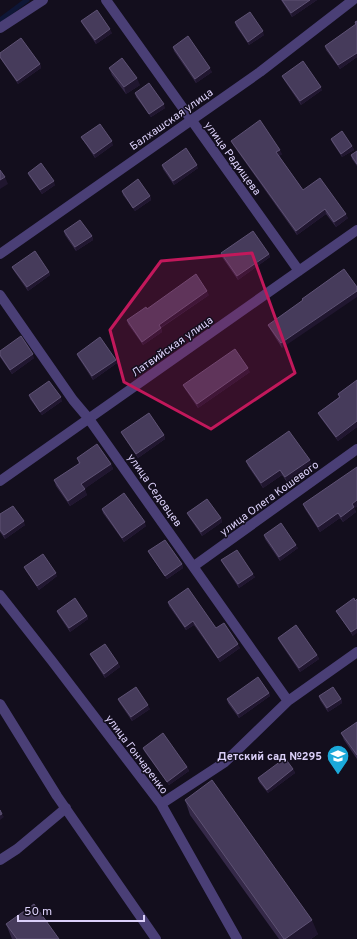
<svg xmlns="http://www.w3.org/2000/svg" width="357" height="939" font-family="Overpass,sans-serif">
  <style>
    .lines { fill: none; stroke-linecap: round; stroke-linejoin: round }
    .stream { stroke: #0e1636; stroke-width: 5 }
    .street { stroke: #4a3f76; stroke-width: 10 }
    .wall { fill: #352948 }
    .shaded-wall { fill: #20162f }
    .building { fill: #463b5b; stroke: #5e5274 }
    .marked { fill: #c2185b; fill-opacity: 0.2; stroke: #c2185b; stroke-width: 3; stroke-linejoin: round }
    .labels { text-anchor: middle; stroke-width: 3; stroke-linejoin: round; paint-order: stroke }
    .street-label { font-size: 11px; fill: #dbd0f9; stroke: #130e1d }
    .poi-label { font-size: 11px; font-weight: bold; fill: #dbd0f9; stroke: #130e1d; text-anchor: end }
  </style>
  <rect width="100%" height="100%" fill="#130e1d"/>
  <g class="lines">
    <path class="stream" d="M0 20 27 0"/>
    <path class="street" d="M106 0 299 271
      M0 28 43 0
      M0 254 260 72 353 0
      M0 295 73 400 89 419 288 701
      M0 481 357 230
      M194 566 357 449
      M0 595 52 661 161 804 237 939
      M0 704 57 796 156 939
      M161 804 225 762 288 701 357 652
      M0 860 17 849 66 808"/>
  </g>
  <path class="wall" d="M281 0H317L292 17Z
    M81 21 112 33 96 44 83 25Z
    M357 21V57L340 69 326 50 325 46 355 25V22Z
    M235 22 264 35 249 45 236 26Z
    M173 47 212 72 196 83 174 51Z
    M0 53 40 64 41 68 18 84 0 58Z
    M109 68 140 85 126 94 112 75Z
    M282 76 322 90 301 105 284 80Z
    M135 93 165 108 151 117 136 97Z
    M81 137 113 145 95 158Z
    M331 139 352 146 354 150 342 157 332 142Z
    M231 141 282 154 279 156 303 190 348 218 336 227 326 214 297 235 233 145Z
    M357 151V166L352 159 351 155Z
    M162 165 198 168 174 185 163 169Z
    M28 173 55 185 42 194 29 176Z
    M122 191 150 196 151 200 135 211 123 195Z
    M64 231 92 236 93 240 76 251 65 235Z
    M221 253 269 254 270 257 238 280 222 257Z
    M12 267 49 272 50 275 28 291 14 271Z
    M344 269 282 348 270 329 268 325 302 301V299Z
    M209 295 161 328 162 332 143 345 128 324 127 320 147 309Z
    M0 351 34 358 12 374 0 357Z
    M77 354 117 363 93 380 78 357Z
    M250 372 198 408 185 389 183 385Z
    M357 380V427L338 441 320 417 318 413 339 397 338 394Z
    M29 395 62 401 42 415 30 399Z
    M121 432 164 435 165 439 138 458 123 436Z
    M77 458 111 464 113 469 84 489 87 495 70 506 56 486 54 480 79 464Z
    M246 461 312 465 287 482 282 475 263 488 248 466Z
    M303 504 354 508 356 512 343 522 340 518 320 532 305 509Z
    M102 509 146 526 124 542 103 513Z
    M187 513 221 518 222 522 202 536 189 517Z
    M0 514 25 525 5 539 0 532Z
    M264 535 298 548 280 561 265 539Z
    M148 551 182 564 183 568 167 579 150 555Z
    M221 560 255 577 239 588 223 564Z
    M24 567 57 576 39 590 26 571Z
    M355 601 353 636 338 614 336 611Z
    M168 602 216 628 240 648 220 662 194 625 186 630 169 606Z
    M57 611 87 616 88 619 70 632 58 614Z
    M278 638 317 655 319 659 300 672 279 641Z
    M90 654 118 663 120 667 105 678 92 658Z
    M269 693 270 696 239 718 228 703 227 699Z
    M319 696 341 699 342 703 328 712 320 700Z
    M118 699 150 709 132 721 119 702Z
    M357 722V759L344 740 341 733Z
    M143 748 187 767 189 771 169 785 144 751Z
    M293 769 295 773 268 793 259 782 258 778Z
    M185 800 318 934 311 939H279L190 815Z
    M6 924 59 939H12Z"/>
  <path class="shaded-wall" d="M310 0H317L292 17 291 13Z
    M110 29 112 33 96 44 95 40Z
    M263 31 264 35 249 45 248 42Z
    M357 53V57L340 69 338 65Z
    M40 64 41 68 18 84 17 81Z
    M210 68 212 72 196 83 195 79Z
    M137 78 140 85 126 94 124 87Z
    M321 87 322 90 301 105 300 101Z
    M164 104 165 108 151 117 149 114Z
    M112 141 113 145 95 158 94 154Z
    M352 146 354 150 342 157 341 154Z
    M280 150 282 154 278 157 276 152Z
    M197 165 198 168 174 185 173 181Z
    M5 177 8 184 0 189V180Z
    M54 181 55 185 42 194 40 190Z
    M150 196 151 200 135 211 133 208Z
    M325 209 326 214 297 235 296 231Z
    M346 214 348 218 336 227 334 222Z
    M92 236 93 240 76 251 75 247Z
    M269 254 270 257 238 280 237 276Z
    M49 272 50 275 28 291 27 287Z
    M207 291 209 295 160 328 159 325Z
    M357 291V297L282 348 281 343Z
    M161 328 162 332 143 345 142 342Z
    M33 354 34 358 12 374 10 370Z
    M116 360 117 363 93 380 92 376Z
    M248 368 250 372 198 408 197 404Z
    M61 397 62 401 42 415 40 412Z
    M357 421V427L338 441 336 437Z
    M164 435 165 439 138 458 136 454Z
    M310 460 312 465 287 482 285 477Z
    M111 464 113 469 83 490 81 484Z
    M280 470 282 475 263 488 261 483Z
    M85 489 87 495 70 506 68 501Z
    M357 500V507L354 508 356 512 343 522 341 517 352 504Z
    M338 513 340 518 320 532 318 527Z
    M221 518 222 522 202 536 201 532Z
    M24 521 25 525 5 539 4 535Z
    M145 522 146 526 124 542 122 538Z
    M296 545 298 548 280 561 279 557Z
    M182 564 183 568 167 579 165 576Z
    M56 573 57 576 39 590 37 586Z
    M253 574 255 577 239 588 238 584Z
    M87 616 88 619 70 632 69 628Z
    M193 621 194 625 186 630 185 627Z
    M357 628V633L353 636 351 632Z
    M238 644 240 648 220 662 218 658Z
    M317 655 319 659 300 672 299 668Z
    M118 663 120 667 105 678 104 674Z
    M269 693 270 696 239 718 238 714Z
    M341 699 342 703 328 712 327 708Z
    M148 705 150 709 132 721 131 717Z
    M187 767 189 771 169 785 167 782Z
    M293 769 295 773 268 793 267 790Z
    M2 814 4 817 0 820V815Z
    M312 920 318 934 311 939H285Z"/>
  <path class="building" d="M282 0H310L291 13Z
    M97 10 110 29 95 40 81 21Z
    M250 12 263 31 248 42 235 22Z
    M357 21V53L338 65 325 46 356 24 355 22Z
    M188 36 210 68 195 79 173 47Z
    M21 38 40 64 17 81 0 57V53Z
    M122 58 137 78 124 87 109 68Z
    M303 61 321 87 300 101 282 76Z
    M149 83 164 104 149 114 135 93Z
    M260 120 280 150 276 152 303 190 320 178 346 214 334 222 325 209 296 231 231 141Z
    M100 124 112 141 94 154 81 137Z
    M342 131 352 146 341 154 331 139Z
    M186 148 197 165 173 181 162 165Z
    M357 151V164L351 155Z
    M41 163 54 181 40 190 28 173Z
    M0 170 5 177 0 180Z
    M138 179 150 196 133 208 122 191Z
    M80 220 92 236 75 247 64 231Z
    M253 231 269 254 237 276 221 253Z
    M35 251 49 272 27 287 12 267Z
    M344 269 357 287V291L281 343 268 325 303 300 302 299Z
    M196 274 207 291 159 325 161 328 142 342 127 320 146 307 147 309Z
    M21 336 33 354 10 370 0 355V351Z
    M100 337 116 360 92 376 77 354Z
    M235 349 248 368 197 404 183 385Z
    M357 380V421L336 437 318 413 340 397 338 394Z
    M49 381 61 397 40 412 29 395Z
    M149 413 164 435 136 454 121 432Z
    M289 431 310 460 285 477 280 470 261 483 246 461Z
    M97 444 111 464 81 484 85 489 68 501 54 480 80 463 77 458Z
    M357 467V500L352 504 354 507 341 517 338 513 318 527 303 504Z
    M124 493 145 522 122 538 102 509Z
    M207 499 221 518 201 532 187 513Z
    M13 506 24 521 4 535 0 530V514Z
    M281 523 296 545 279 557 264 535Z
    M165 540 182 564 165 576 148 551Z
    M237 550 253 574 238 584 221 560Z
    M43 554 56 573 37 586 24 567Z
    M188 588 216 628 224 623 238 644 218 658 193 621 185 627 168 602Z
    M75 598 87 616 69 628 57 611Z
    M354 598 355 601 357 599V628L351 632 336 611Z
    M296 625 317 655 299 668 278 638Z
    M105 644 118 663 104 674 90 654Z
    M258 677 269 693 238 714 227 699Z
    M136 687 148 705 131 717 118 699Z
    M333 687 341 699 327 708 319 696Z
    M357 722V755L341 733Z
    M163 733 187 767 167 782 143 748Z
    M285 758 293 769 267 790 258 778Z
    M212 780 312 920 285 939H284L185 800Z
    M0 810 2 814 0 815Z
    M34 904 59 939H17L6 924Z"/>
  <path class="marked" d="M252 253 295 373 211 429 124 382 110 330 161 261Z"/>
  <defs>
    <g id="school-pin" transform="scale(1.15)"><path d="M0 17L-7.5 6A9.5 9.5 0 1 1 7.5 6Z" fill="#1ba9da" stroke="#130e1d"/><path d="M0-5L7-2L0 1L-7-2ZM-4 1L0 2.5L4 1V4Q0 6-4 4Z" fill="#fff"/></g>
  </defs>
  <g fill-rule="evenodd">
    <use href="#school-pin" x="338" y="756"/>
  </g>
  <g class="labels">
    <g class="street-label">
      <text transform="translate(171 119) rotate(-35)" y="4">Балхашская улица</text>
      <text transform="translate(233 158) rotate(54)" y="4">улица Радищева</text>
      <text transform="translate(172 346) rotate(-35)" y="4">Латвийская улица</text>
      <text transform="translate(155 490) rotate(55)" y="4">улица Седовцев</text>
      <text transform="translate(269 498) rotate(-36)" y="4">улица Олега Кошевого</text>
      <text transform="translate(137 754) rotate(53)" y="4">улица Гончаренко</text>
    </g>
    <g class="poi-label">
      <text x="322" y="760">Детский сад №295</text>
    </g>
  </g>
  <path d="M18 915v6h126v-6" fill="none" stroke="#dbd0f9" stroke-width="2"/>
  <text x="24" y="915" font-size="12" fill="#dbd0f9" stroke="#130e1d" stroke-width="3" paint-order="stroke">50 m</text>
</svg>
